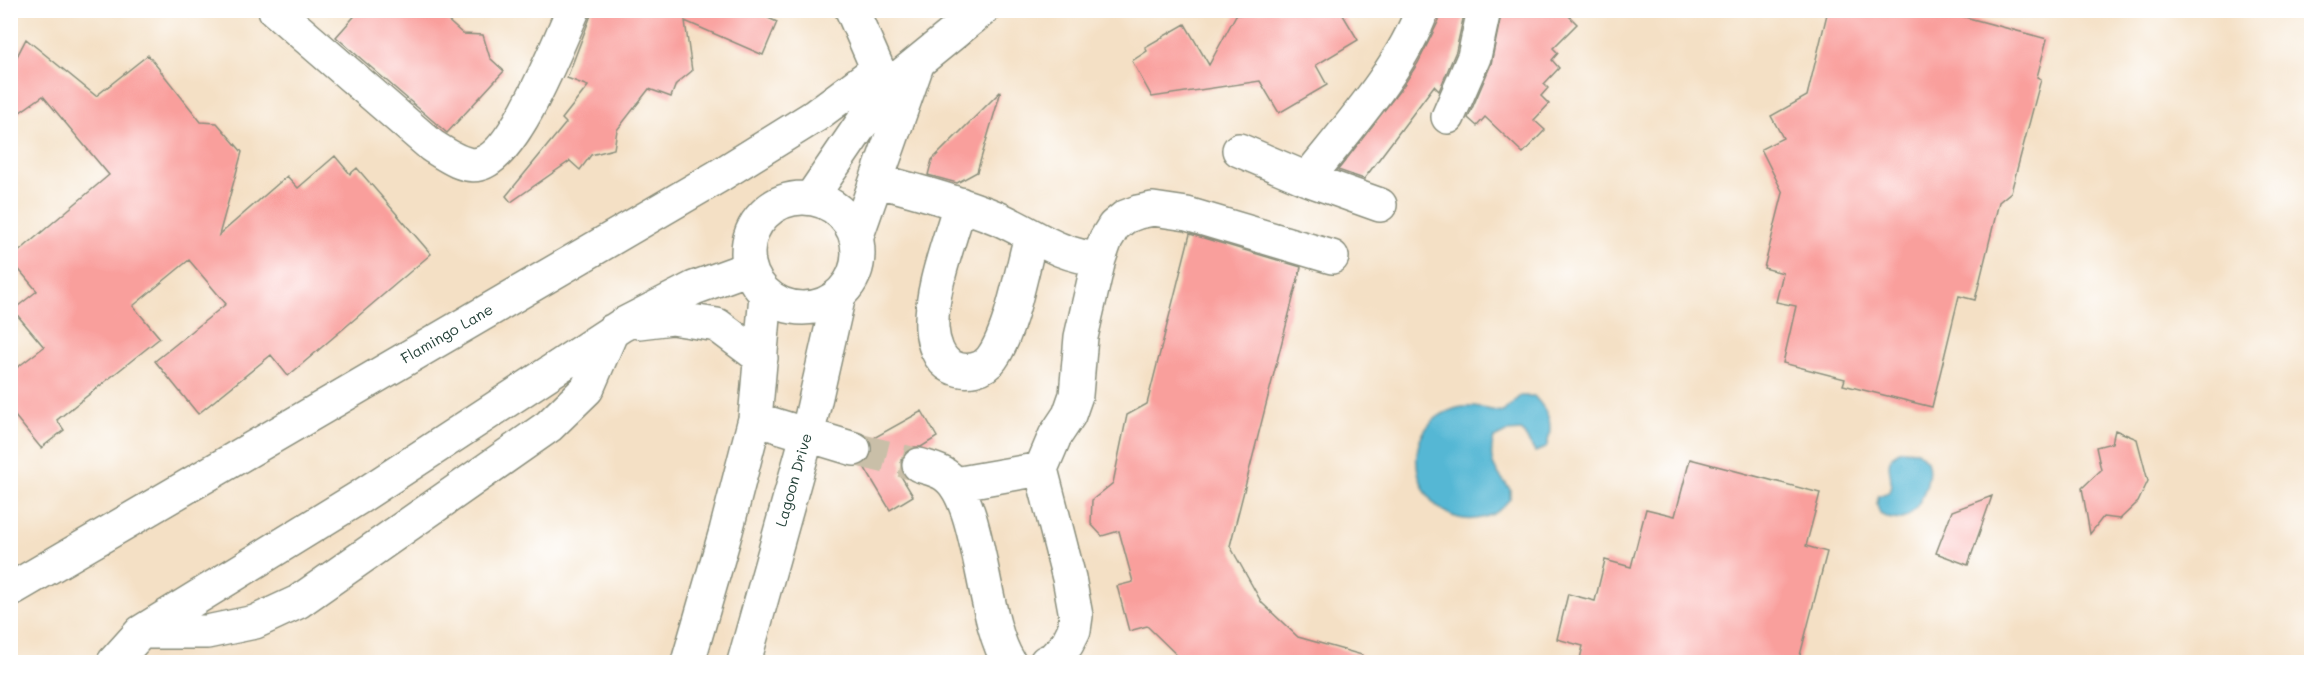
<svg xmlns="http://www.w3.org/2000/svg" width="2322" height="673" font-family="Mali,sans-serif">
  <style>
    .water { fill: #55b7d4; stroke: #3a7a84; stroke-width: 1.5 }
    .building { fill: #f99f9c }
    .lines { fill: none; stroke-linecap: round; stroke-linejoin: round }
    .minor-tunnel { stroke: #c9bfa8; stroke-width: 33; stroke-dasharray: 33 16; stroke-linecap: butt }
    .minor-casing { stroke: #8a8e7c; stroke-width: 36 }
    .minor { stroke: #fff; stroke-width: 33 }
    .labels { text-anchor: middle; stroke-width: 4.5; stroke-linejoin: round; paint-order: stroke }
    .street-label { font-size: 15px; fill: #1f3d34; stroke: #fff }
  </style>
  <rect width="100%" height="100%" fill="#fff"/>
  <filter id="ink" filterUnits="userSpaceOnUse"><feTurbulence type="fractalNoise" baseFrequency=".0167" numOctaves="2"/><feDisplacementMap in="SourceGraphic" scale="12" xChannelSelector="R" yChannelSelector="G"/><feConvolveMatrix kernelMatrix="1 2 1 2 8 2 1 2 1" color-interpolation-filters="sRGB"/></filter>
  <filter id="wash" filterUnits="userSpaceOnUse"><feTurbulence type="fractalNoise" baseFrequency=".008" numOctaves="4" result="noise"/><feDisplacementMap in="SourceGraphic" scale="24" xChannelSelector="R" yChannelSelector="G"/><feGaussianBlur stdDeviation="1.35" result="paint"/><feColorMatrix in="noise" values="0 0 0 0 0 0 0 0 0 0 0 0 0 0 0 0 0 1.4 0 .05"/><feComposite in="paint" operator="in"/></filter>
  <g filter="url(#wash)">
    <rect width="100%" height="100%" fill="#f4e0c5"/>
    <path class="water" d="M1520 396H1534C1550 413 1554 425 1546 448L1535 452 1522 431 1506 432 1494 438C1487 463 1495 470 1510 489V499C1505 504 1499 512 1493 514 1424 545 1381 430 1457 408 1471 404 1489 410 1503 412Z
      M1901 450 1917 451C1920 454 1925 458 1927 461 1934 476 1918 515 1902 519 1894 521 1887 518 1880 514L1877 505 1878 496 1889 492C1897 473 1878 463 1901 450Z"/>
    <g id="blocks">
      <path class="building" d="M360 10H436L463 34 483 35 490 58 504 71 447 133 336 37Z
        M593 10H751L777 22 763 55 685 21 692 71 676 84 671 97 649 89 617 130 614 149 591 155 580 170 570 161 511 202 506 196 566 123 562 119 588 86 567 78Z
        M1273 10H1340L1358 40 1316 65 1327 85 1279 113 1260 81 1152 97 1132 61 1147 51 1145 47 1185 24 1209 65 1236 15Z
        M1444 10H1465L1456 51 1439 91 1434 86 1364 179 1338 170 1403 86 1418 63Z
        M1502 10H1563L1577 24 1553 48 1558 53 1552 60 1559 68 1544 84 1548 88 1541 96 1549 104 1534 120 1545 130 1523 153 1485 117 1477 126 1468 118 1491 64Z
        M1828 10H1939L2047 39 2037 77 2041 79 2011 192 1999 202 1975 300 1959 296 1932 407 1843 385 1845 379 1783 363 1796 306 1776 302 1783 273 1764 268 1783 193 1761 149 1783 138 1771 116 1807 96Z
        M26 39 96 96 148 55 201 122 217 123 242 152 219 235 287 176 298 188 335 156 350 174 357 168 431 254 288 376 271 355 198 414 155 361 226 304 189 260 133 306 160 338 57 420 64 430 41 448 10 410V373L44 347 13 310 37 291 10 259 109 175 43 96 10 119V70Z
        M1001 91 977 172 957 183 928 175 932 160Z
        M1190 234 1301 267 1230 546 1262 603 1298 637 1362 655 1361 663H1185L1147 626 1129 631 1117 586 1133 582 1119 531 1102 536 1091 524 1092 500 1113 483 1127 415 1147 404Z
        M922 411 937 437 921 447H914L906 452 901 460 902 472 899 473 913 496 890 510 863 465 872 454V445L870 440Z
        M2115 430 2137 439 2148 481 2138 502 2120 519 2103 517 2090 534 2082 488 2101 470 2096 447 2112 443Z
        M1690 459 1820 493 1806 546 1827 552 1798 663H1579L1583 646 1557 639 1568 594 1595 601 1605 560 1631 567 1646 509 1675 516Z
        M1992 496 1968 565 1936 553 1952 511Z"/>
    </g>
  </g>
  <g filter="url(#ink)">
    <use href="#blocks" fill-opacity="0" stroke="#8a8e7c" stroke-width="1.5"/>
    <g class="lines">
      <path class="minor-tunnel" d="M854 449 919 465"/>
      <g class="minor-casing">
        <path id="minor" d="M275 10 432 146C445 154 463 168 479 164 515 156 558 44 573 10
          M852 10 886 88
          M1448 117 1474 57 1484 10
          M1239 150 1307 179 1380 205
          M1307 179C1345 131 1403 67 1422 10
          M878 181C918 191 958 202 997 218 1034 234 1056 255 1099 259L1081 337 1076 395 1069 415 1055 436 1041 469 1069 578 1076 616 1074 630 1067 644 1053 659 1046 662
          M748 253a55 55 0 1 1 110 0a55 55 0 1 1-110 0Z
          M811 198 886 88 982 10
          M960 204C950 241 930 289 932 328 933 342 938 360 952 367 966 374 984 370 992 358 1011 332 1022 269 1031 236
          M856 238 917 65
          M1099 259 1106 239 1114 226 1125 217 1138 212 1153 209 1187 214 1332 257
          M639 322 672 318 717 325 761 358
          M755 419 854 449
          M919 465C928 468 938 470 945 475 982 500 981 619 1009 662
          M955 484 1041 469
          M10 590 717 177 815 116 878 69
          M141 632H207L255 622 298 602 549 426 587 389 612 331
          M114 662 141 632 360 497 622 325 694 288 749 268
          M688 662 726 531 755 419 766 295
          M744 662 807 436 839 295"/>
      </g>
      <use href="#minor" class="minor"/>
    </g>
  </g>
  <g class="labels">
    <g class="street-label">
      <text transform="translate(447 334) rotate(-30)" y="5">Flamingo Lane</text>
      <text transform="translate(794 480) rotate(-74)" y="5">Lagoon Drive</text>
    </g>
  </g>
  <rect width="2322" height="673" fill="none" stroke="#fff" stroke-width="36"/>
</svg>
